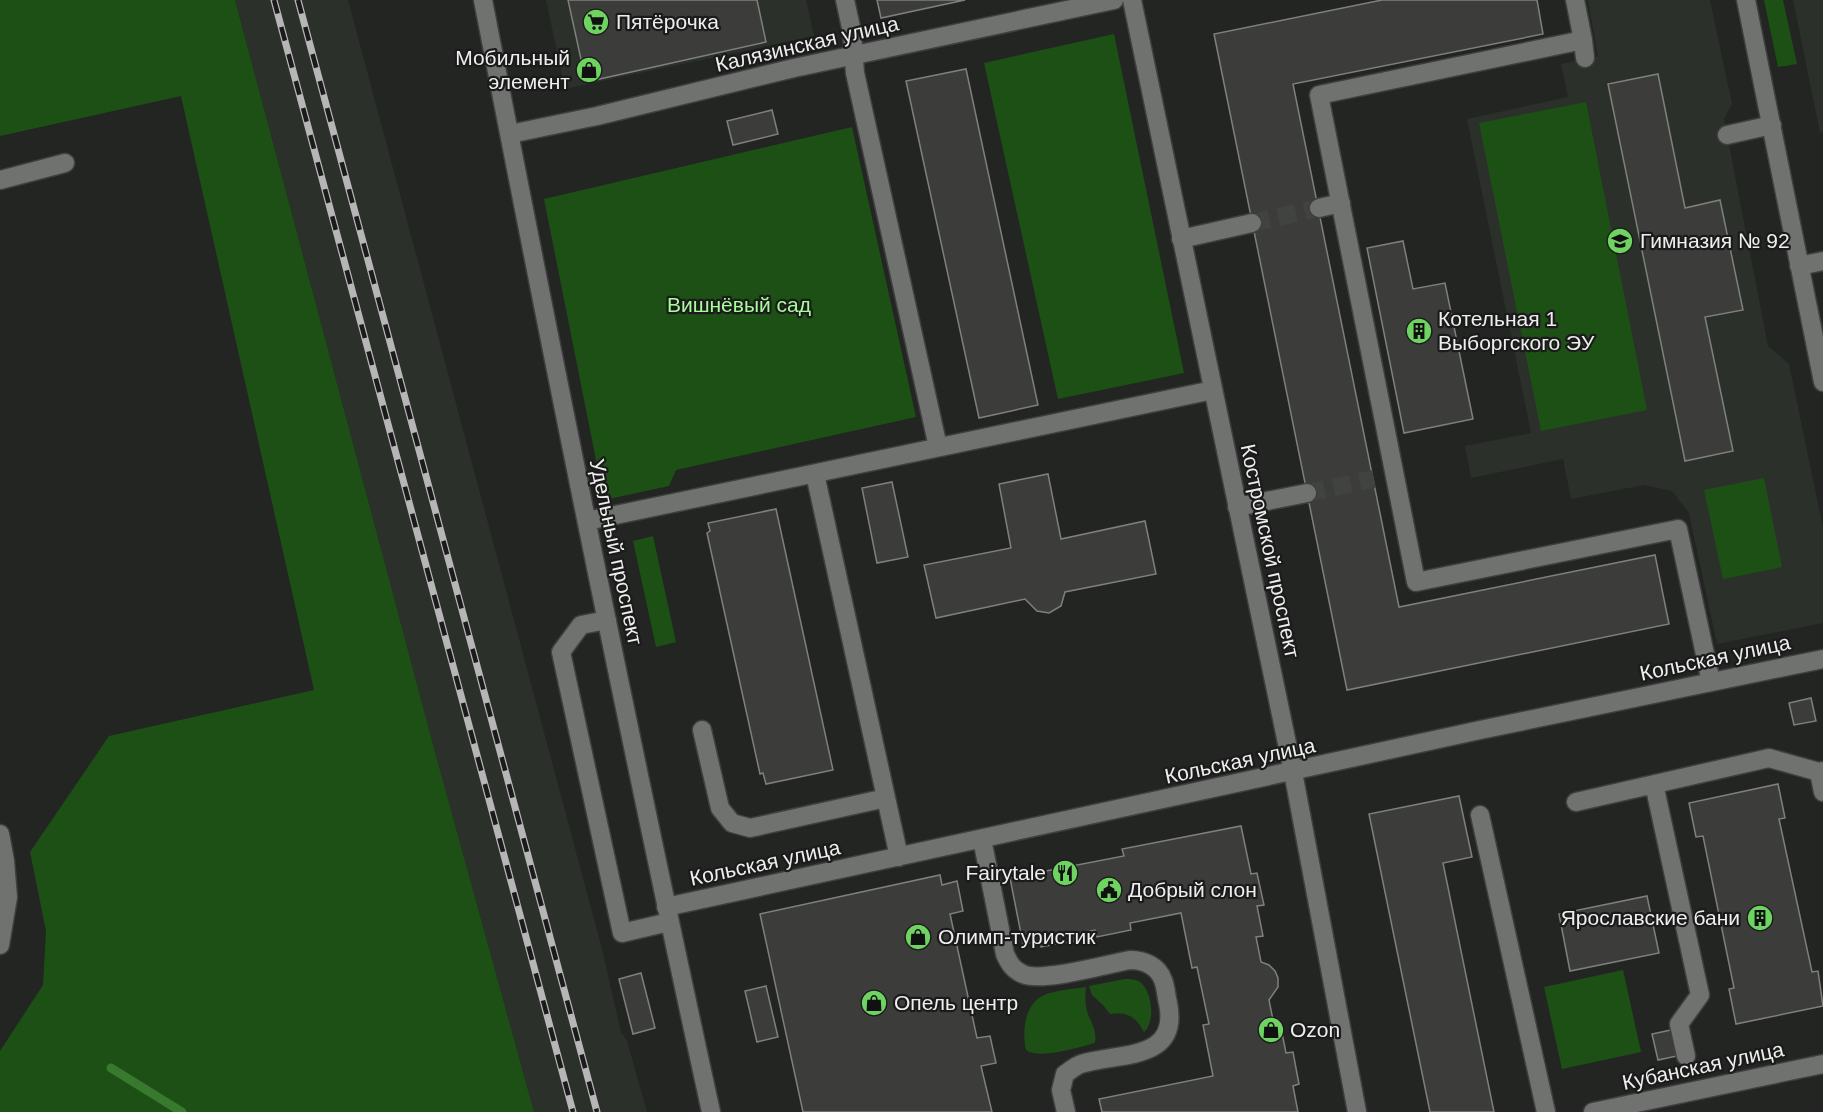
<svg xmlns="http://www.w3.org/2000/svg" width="1823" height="1112" font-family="Helvetica,sans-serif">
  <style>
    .built { fill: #2b302a }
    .green { fill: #1c5015 }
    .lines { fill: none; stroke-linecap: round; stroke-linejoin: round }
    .stream { stroke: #38792f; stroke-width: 9 }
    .building { fill: #3c3d3b; stroke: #7e807d; stroke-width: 1.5 }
    .minor-tunnel { stroke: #414341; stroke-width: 18; stroke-dasharray: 18 9; stroke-linecap: butt }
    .minor-casing { stroke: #3e3f3e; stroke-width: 21 }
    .minor { stroke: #707270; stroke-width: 18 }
    .rail-casing { stroke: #b5b6b5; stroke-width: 7 }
    .rail { stroke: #1a1b1a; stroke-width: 4.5; stroke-dasharray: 14; stroke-linecap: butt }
    .labels { text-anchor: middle; stroke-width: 4.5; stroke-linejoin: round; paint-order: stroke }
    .poi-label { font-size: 21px; fill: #edeeed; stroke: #1a1b1a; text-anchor: start }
    .street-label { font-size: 21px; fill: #edeeed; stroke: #1a1b1a }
    .park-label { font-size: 21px; fill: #a5fc99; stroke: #1a1b1a }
  </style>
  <rect width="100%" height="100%" fill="#232523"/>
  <path class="built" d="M235 0H348L602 949 621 1032 627 1041 647 1112H534L435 752Z
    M546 0H806L814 36 565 89Z
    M1588 0H1710L1732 104 1724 119 1768 346 1789 364 1823 528V623L1717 644 1689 513 1672 491 1644 485 1571 499 1563 459 1471 478 1465 446 1531 433 1467 119 1568 97 1561 64 1598 56Z
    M1793 0H1823V132L1820 133Z"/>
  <path class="green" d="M0 0H235L435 752 534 1112H0V1051L43 985 46 931 30 852 109 736 314 690 181 96 0 136Z
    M1764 0H1783L1797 64 1778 67Z
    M1114 34 1184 373 1058 399 984 63Z
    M1586 102 1647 410 1541 431 1479 123Z
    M852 127 916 417 676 470 669 486 604 500 544 199Z
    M1764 478 1782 567 1723 579 1704 490Z
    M653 536 676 642 656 647 633 541Z
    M1623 970 1641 1052 1562 1069 1544 987Z
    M1125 979C1131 979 1135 979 1140 982 1152 991 1156 1022 1144 1032 1136 1017 1127 1011 1110 1014L1103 1005 1092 995 1089 986Z
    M1086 987C1085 995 1085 1003 1087 1011 1091 1024 1097 1029 1095 1043 1079 1047 1039 1060 1026 1050 1022 1032 1024 1004 1044 995 1056 990 1073 989 1086 987Z"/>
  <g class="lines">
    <path class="stream" d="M111 1068 182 1112"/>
  </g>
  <path class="building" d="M568 0H757L766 42 586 82Z
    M877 0H965L881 18Z
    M1382 0H1537L1543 34 1293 84 1399 607 1655 555 1669 624 1347 690 1214 34Z
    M966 69 1038 405 979 418 906 81Z
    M1658 74 1685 208 1720 200 1743 310 1705 317 1733 451 1685 461 1608 84Z
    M772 110 778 134 733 145 727 121Z
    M1403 241 1413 289 1445 283 1473 419 1404 433 1367 248Z
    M1048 474 1061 539 1145 521 1156 574 1065 592 1061 606 1049 613 1037 611 1025 599 936 618 924 565 1011 548 999 484Z
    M892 482 908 557 877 563 862 488Z
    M776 509 833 770 766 784 763 773 760 774 707 533 710 531 708 523Z
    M1811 698 1816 721 1794 725 1789 703Z
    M1778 784 1785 818 1779 819 1812 972 1818 971 1823 1006 1736 1024 1729 989 1734 988 1703 836 1696 837 1689 803Z
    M1459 796 1472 857 1443 863 1494 1112H1430L1369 814Z
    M1241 826 1251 874 1257 873 1264 905 1257 906 1263 936 1256 937 1261 962 1269 965 1275 971 1278 978V987L1269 1000 1274 1025 1280 1023 1286 1053 1293 1052 1299 1084 1293 1086 1298 1112H1102L1099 1099 1213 1076 1203 1025 1209 1024 1197 967 1192 968 1181 913 1130 923 1131 930 1097 937 1095 930 1074 934 1075 941 1041 947 1040 941 1023 944 1010 878 1124 856 1122 849Z
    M940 875 942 885 957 881 963 911 950 914 977 1038 990 1036 996 1063 981 1066 992 1112H803L760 914Z
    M1647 896 1659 953 1570 971 1559 914Z
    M641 973 655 1028 633 1034 619 979Z
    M766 986 778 1037 757 1042 745 991Z
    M1671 1030 1677 1056 1658 1060 1652 1034Z"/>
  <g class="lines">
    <path class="minor-tunnel" d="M1252 223 1319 208
      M1307 493 1374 479"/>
    <g class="minor-casing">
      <path id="minor" d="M483 0C555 371 630 742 711 1112
        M845 0 852 32 855 73 938 447
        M1132 0 1293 772 1357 1112
        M1575 0 1583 40 1319 95 1416 582 1678 529 1711 682
        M1746 0 1823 382
        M1583 40 1585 58
        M510 134 597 116 794 68 1114 0
        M1727 135 1772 125
        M0 180 65 163
        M1319 208 1341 203
        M1181 239 1252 223
        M1799 266 1823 261
        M815 474 899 857
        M1237 507 1307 493
        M587 521 1213 390
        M607 620 581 625 561 652 622 933 669 922
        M702 730 720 808 732 823 750 828 886 798
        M1819 772 1823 792
        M1654 784 1700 995 1679 1024 1686 1056
        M1576 802 1769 758 1819 772 1823 771
        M1480 815 1546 1112
        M0 834 5 861 8 897 0 945
        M982 839 1005 954C1009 963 1013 970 1023 974 1041 983 1108 964 1130 960 1144 960 1158 966 1163 980 1166 987 1166 996 1168 1003 1180 1062 1119 1052 1081 1064 1075 1066 1070 1071 1065 1074L1061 1090 1066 1112
        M666 907 1480 730 1823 659
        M1593 1112 1823 1064"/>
    </g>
    <use href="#minor" class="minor"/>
    <g class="rail-casing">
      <path id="rail" d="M274 0 573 1112
        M298 0 597 1112"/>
    </g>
    <use href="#rail" class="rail"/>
  </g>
  <defs>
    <g id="supermarket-disc" transform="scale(1.35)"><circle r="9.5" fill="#6ed360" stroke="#1a1b1a"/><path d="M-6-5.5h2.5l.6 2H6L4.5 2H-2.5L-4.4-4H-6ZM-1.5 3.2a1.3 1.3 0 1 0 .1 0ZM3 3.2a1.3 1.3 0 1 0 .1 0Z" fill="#111"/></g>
    <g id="shop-disc" transform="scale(1.35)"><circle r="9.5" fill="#6ed360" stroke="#1a1b1a"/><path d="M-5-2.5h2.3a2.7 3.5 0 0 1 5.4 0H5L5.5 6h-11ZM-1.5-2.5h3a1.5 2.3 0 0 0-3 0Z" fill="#111"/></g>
    <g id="school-disc" transform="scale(1.35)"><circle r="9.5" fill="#6ed360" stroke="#1a1b1a"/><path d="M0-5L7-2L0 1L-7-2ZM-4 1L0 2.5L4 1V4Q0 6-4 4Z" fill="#111"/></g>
    <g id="building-disc" transform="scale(1.35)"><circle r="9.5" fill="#6ed360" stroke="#1a1b1a"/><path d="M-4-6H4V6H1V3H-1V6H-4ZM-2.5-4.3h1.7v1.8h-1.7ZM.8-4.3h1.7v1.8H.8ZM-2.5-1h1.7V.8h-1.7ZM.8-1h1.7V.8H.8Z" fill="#111"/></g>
    <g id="restaurant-disc" transform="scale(1.35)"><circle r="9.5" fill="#6ed360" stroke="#1a1b1a"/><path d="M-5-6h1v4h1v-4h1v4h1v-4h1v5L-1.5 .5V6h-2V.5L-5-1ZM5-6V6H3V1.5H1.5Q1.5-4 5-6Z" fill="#111"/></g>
    <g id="civic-disc" transform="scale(1.35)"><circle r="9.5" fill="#6ed360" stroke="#1a1b1a"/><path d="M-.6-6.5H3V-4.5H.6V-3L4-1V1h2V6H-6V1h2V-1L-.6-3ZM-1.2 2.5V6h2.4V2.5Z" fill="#111"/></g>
  </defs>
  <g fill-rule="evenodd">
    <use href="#supermarket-disc" x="596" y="22"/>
    <use href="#shop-disc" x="589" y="70"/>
    <use href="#school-disc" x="1620" y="241"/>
    <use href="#building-disc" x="1419" y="331"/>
    <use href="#restaurant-disc" x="1065" y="873"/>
    <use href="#civic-disc" x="1109" y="890"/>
    <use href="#building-disc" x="1760" y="918"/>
    <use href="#shop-disc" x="918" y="937"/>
    <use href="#shop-disc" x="874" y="1003"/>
    <use href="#shop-disc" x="1271" y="1030"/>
  </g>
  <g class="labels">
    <g class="poi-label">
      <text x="616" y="29">Пятёрочка</text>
      <text x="570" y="65" text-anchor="end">Мобильный<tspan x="570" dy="24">элемент</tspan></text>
      <text x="1640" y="248">Гимназия № 92</text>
      <text x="1438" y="326">Котельная 1<tspan x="1438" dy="24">Выборгского ЭУ</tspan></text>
      <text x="1046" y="880" text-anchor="end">Fairytale</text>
      <text x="1128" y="897">Добрый слон</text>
      <text x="1740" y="925" text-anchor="end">Ярославские бани</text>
      <text x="938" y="944">Олимп-туристик</text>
      <text x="894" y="1010">Опель центр</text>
      <text x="1290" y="1037">Ozon</text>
    </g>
    <g class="street-label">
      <text transform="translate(807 44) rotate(-13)" y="7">Калязинская улица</text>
      <text transform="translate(1270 551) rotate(78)" y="7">Костромской проспект</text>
      <text transform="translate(616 552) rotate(78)" y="7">Удельный проспект</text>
      <text transform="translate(1715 658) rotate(-12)" y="7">Кольская улица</text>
      <text transform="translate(1240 761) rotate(-12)" y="7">Кольская улица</text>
      <text transform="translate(765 863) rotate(-12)" y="7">Кольская улица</text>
      <text transform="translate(1703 1066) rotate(-12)" y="7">Кубанская улица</text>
    </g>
    <g class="park-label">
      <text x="739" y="312">Вишнёвый сад</text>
    </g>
  </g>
</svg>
